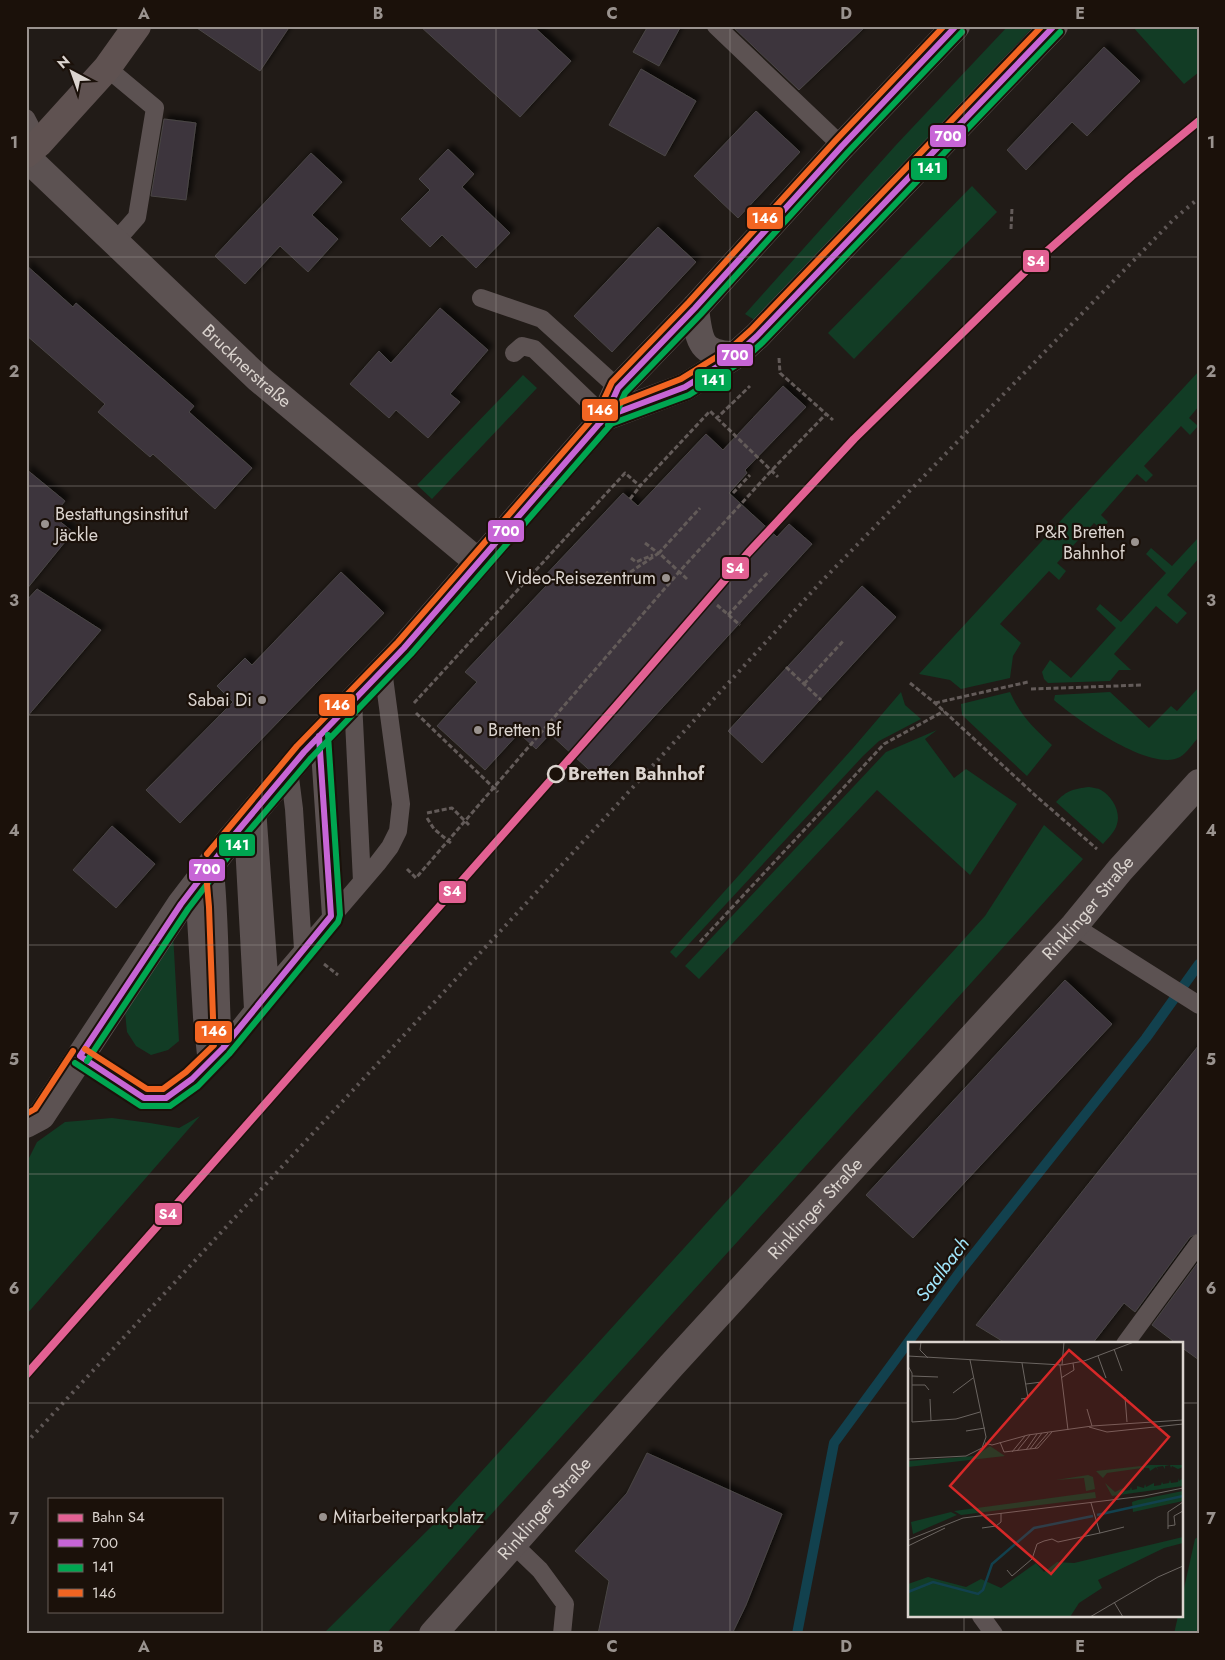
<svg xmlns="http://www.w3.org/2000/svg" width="1225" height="1660" font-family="Jost,sans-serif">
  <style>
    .green { fill: #123c25 }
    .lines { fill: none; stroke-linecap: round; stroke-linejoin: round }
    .stream { stroke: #12414e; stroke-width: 10 }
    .building { fill: #3c343c; stroke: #4a4646; filter: url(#shadow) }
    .path { stroke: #635b59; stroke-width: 3; stroke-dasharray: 5 2.5; stroke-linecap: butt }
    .lane { stroke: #5c5252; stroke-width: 18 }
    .street { stroke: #5c5252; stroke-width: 28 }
    .primary { stroke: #5f5251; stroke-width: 28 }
    .rail { stroke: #5f5756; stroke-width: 4; stroke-dasharray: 2.5 5; stroke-linecap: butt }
    .bus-1-casing { stroke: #1b110a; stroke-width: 10 }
    .bus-2-casing { stroke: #1b110a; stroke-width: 10 }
    .bus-3-casing { stroke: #1b110a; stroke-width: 10 }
    .bus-1 { stroke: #c765d6; stroke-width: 6 }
    .bus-2 { stroke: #00a651; stroke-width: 6 }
    .bus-3 { stroke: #f26522; stroke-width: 6 }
    .rail-1-casing { stroke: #1b110a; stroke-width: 11 }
    .rail-1 { stroke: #e26193; stroke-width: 8 }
    .grid { fill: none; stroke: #9a938f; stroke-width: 1; stroke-opacity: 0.55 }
    .poi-dot { fill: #9a938f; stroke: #1b110a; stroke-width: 2 }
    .stop-dot { fill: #1b110a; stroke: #dbd4cf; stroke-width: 2.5 }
    .labels { text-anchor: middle; stroke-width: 4.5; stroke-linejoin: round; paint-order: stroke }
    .street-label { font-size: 18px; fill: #dbd4cf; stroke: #1b110a }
    .poi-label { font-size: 18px; fill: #dbd4cf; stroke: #1b110a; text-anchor: start }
    .stop-label { font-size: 18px; font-weight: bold; fill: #dbd4cf; stroke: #1b110a; text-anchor: start }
    .water-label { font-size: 19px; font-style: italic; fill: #a2e7fd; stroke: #1b110a }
    .inset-river { fill: none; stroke: #12414e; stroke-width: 2.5 }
    .inset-road { fill: none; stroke: #6b6561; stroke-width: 1 }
    .view { fill: #d62828; fill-opacity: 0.15; stroke: #d62828; stroke-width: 2.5 }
    .inset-edge { fill: none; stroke: #dbd4cf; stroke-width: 2.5 }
    .line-badge { stroke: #1b110a; stroke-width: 2 }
    .badge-label { font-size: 14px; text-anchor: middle; font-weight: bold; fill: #fff }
    .neatline { fill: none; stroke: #9a938f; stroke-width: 2 }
    .grid-label { font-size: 16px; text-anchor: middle; font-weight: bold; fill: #9a938f }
  </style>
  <defs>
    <filter id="shadow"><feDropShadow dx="4.5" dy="-4.5" stdDeviation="2.5" flood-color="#0009"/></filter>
  </defs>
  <rect width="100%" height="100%" fill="#211b17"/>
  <path class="green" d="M1008 26H1034L756 321 745 314 896 145Z
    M1132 26H1199V72L1184 84Z
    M972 186 997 212 854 359 828 333Z
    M1199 371V406L1189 418 1198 426 1190 435 1181 426 1144 466 1153 475 1146 482 1137 474 1101 515 1108 522 1102 530 1094 523 1057 563 1066 571 1059 580 1049 571 1000 624 1021 643 1013 656 1010 678 961 689 950 680 919 674Z
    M523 375 537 388 432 499 417 485Z
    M1199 537V558L1167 595 1187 613 1177 624 1156 606 1114 654 1131 670H1119L1110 681 1048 683 1044 679 1042 672 1050 660 1071 678 1116 628 1096 609 1100 604 1121 622 1166 573 1146 554 1151 548 1172 566Z
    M1199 687V737C1193 743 1187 753 1180 757 1151 773 1076 719 1054 700L1055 695 1110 692 1149 728 1171 706 1177 711Z
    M901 692 905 705 921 719 879 741 863 756 676 958 670 952 853 748Z
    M1010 692C1020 715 1034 728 1052 745L1027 776 962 715 961 704Z
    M937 730 925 739 954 778 966 769 1017 804 970 875 877 790 699 979 685 966 886 752Z
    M1089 787C1093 788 1098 788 1101 790 1112 796 1121 812 1117 824 1115 832 1108 838 1103 844L1056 802C1067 790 1074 789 1089 787Z
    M1044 825 1083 859 477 1530 386 1634H323L433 1525 985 916Z
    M173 933 179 1041 168 1050 151 1055 136 1046 127 1032 125 1012Z
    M200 1116 26 1315V1164L37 1142 65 1122 112 1118 150 1123 179 1128Z
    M1199 1536V1634H1174L1178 1616H1181V1602L1195 1539Z"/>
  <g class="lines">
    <path class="stream" d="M797 1634 834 1443 962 1269 1146 1038 1199 964"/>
  </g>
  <path class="building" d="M194 26H290L260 71Z
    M420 26H533L571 61 520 117Z
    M648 26H681L659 66 633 52Z
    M732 26H866L799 90Z
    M1104 47 1140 81 1087 136 1072 122 1026 170 1007 150Z
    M641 69 696 101 665 156 609 125Z
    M756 111 800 152 738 218 694 176Z
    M164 119 196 123 186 200 151 196Z
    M448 149 474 174 462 187 510 233 476 268 442 235 430 247 401 219 430 190 419 179Z
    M311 153 342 182 312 215 338 239 308 272 280 246 245 284 215 256Z
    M658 227 696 262 612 352 574 316Z
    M26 265 73 307 76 303 194 406 189 412 252 468 215 509 153 454 150 457 98 412 105 404 26 335Z
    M440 308 488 350 450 394 460 402 428 438 396 410 389 418 350 384 379 351 391 363Z
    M783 386 806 407 745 470 747 473 729 493 777 537 789 524 812 544 598 778 550 734 536 749 519 733 485 770 437 726 477 682 465 672 546 586 541 580 623 493 638 506 706 434 723 450Z
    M26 469 65 501 53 516 73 532 26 590Z
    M341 572 384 613 180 823 146 790 233 702 217 686 245 658 252 665Z
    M862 586 896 617 762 763 728 731Z
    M37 589 101 630 26 718V601Z
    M112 826 155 864 116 908 73 870Z
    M1065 980 1112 1024 913 1238 866 1195Z
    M1199 1045V1233L1190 1237 1135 1312 1124 1303 1092 1344H1007L976 1325Z
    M1199 1261V1360L1181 1347V1344H1177L1152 1325Z
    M647 1453 782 1514 746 1605 732 1634H598L609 1581 575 1551 627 1493Z"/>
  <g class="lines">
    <path class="path" d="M1011 229 1012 208
      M779 358 780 373 833 420
      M717 418 778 477
      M733 493 750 475
      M630 499 640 486
      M645 543 658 553
      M631 558 636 562 653 555
      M606 572 617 581 659 553
      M687 579 659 553 700 508
      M717 605 740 625
      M728 615 769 571
      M786 667 821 700
      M910 683 935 703 1036 796 1097 849
      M804 684 844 640
      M1031 689 1143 685
      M414 703 625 473 640 486 710 411 717 418 750 386
      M935 703 1028 682
      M416 713 498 792
      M427 813 452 808 469 825
      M427 818 434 829 452 844
      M407 869 416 878 679 572 771 471 826 414
      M700 942 884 744 944 711
      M324 964 338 975"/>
    <path class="lane" d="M716 26 842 146
      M107 68 155 108 137 217 115 242
      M26 118 39 143
      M481 298 542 319 618 388
      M514 353 522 346 534 349 605 417
      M353 701 362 881
      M319 736 331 916
      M289 770 294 809 303 949
      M257 808 270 989
      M243 826 253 1009
      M214 860C221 922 219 985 223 1048
      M194 885 202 1017 207 1064
      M1074 926 1199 1005
      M80 1056 144 1098H166L192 1079 223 1048 270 989 377 864 390 847 398 831 401 804 383 670
      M1125 1344 1199 1243
      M513 1544 540 1570 565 1604 562 1634
      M981 1616 994 1634"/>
    <g class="street">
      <path id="s1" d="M26 157 259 379 478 562"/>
      <path d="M695 308C699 340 699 355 736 355"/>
      <path d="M605 417 685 387 736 355 757 336 1054 26"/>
      <path d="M26 1124 41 1116 181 904 230 840 304 752 404 648 605 417 618 388 695 308 842 146 956 26"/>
      <path id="s2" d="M433 1634 671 1366 1074 926 1120 870 1199 783"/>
    </g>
    <path class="primary" d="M26 154 39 143 107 68 137 26"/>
    <path class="rail" d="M26 1443 569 857 820 583 1174 219 1199 198"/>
    <g class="bus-1-casing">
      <path id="bus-1" d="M600 423 605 417 685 387 736 355 757 336 1054 26
        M80 1056 181 904 230 840 304 752 404 648 605 417 618 388 695 308 842 146 956 26
        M80 1056 144 1098H166L192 1079 223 1048 331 916 319 736"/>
    </g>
    <g class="bus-2-casing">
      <path id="bus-2" d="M608 425 689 395 741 362 763 342 1060 32
        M87 1061 188 909 237 845 311 758 411 654 612 423 625 393 701 314 848 152 962 32
        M75 1063 141 1106H170L198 1086 229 1054 338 922 340 915 328 735"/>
    </g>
    <g class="bus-3-casing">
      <path id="bus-3" d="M595 415 598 412 612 382 689 302 836 140 944 26
        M207 854 297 746 398 642 599 411 681 379 731 348 751 330 1042 26
        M85 1049 147 1089H163L186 1072 214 1045 209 907 205 861
        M26 1114 35 1109 73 1051"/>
    </g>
    <use href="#bus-1" class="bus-1"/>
    <use href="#bus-2" class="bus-2"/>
    <use href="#bus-3" class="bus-3"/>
    <g class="rail-1-casing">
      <path id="rail-1" d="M26 1375 617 705 749 552 854 439 1036 261 1132 176 1199 121"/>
    </g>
    <use href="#rail-1" class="rail-1"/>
  </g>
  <path class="grid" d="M262 26V1634M496 26V1634M730 26V1634M964 26V1344M26 257H1199M26 486H1199M26 715H1199M26 945H1199M26 1174H1199M26 1403H909M1181 1403H1199M964 1616V1634"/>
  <g class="poi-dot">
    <circle cx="45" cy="524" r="5"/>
    <circle cx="1135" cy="542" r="5"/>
    <circle cx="666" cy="578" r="5"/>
    <circle cx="262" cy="700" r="5"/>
    <circle cx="478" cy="730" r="5"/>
    <circle cx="323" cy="1517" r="5"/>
  </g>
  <circle class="stop-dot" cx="556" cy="774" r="8"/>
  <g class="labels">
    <g class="street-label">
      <text dy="6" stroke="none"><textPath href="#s1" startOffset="304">Brucknerstraße</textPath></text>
      <text dy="6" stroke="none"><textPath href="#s2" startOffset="978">Rinklinger Straße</textPath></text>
      <text dy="6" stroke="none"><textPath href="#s2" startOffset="572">Rinklinger Straße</textPath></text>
      <text dy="6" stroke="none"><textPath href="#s2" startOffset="168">Rinklinger Straße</textPath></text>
    </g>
    <g class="poi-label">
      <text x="55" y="520">Bestattungsinstitut<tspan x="55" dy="21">Jäckle</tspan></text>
      <text x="1125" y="538" text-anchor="end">P&amp;R Bretten<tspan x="1125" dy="21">Bahnhof</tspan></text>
      <text x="656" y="584" text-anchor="end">Video-Reisezentrum</text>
      <text x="252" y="706" text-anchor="end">Sabai Di</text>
      <text x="488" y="736">Bretten Bf</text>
      <text x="333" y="1523">Mitarbeiterparkplatz</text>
    </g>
    <g class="stop-label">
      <text x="568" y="780">Bretten Bahnhof</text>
    </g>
    <g class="water-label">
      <text transform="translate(942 1269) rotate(-53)" y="7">Saalbach</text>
    </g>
  </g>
  <g transform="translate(908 1342)">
    <rect width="275" height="275" fill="#211b17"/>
    <path d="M82 104 97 114 0 125V119L67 114ZM242 123H275V125L270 127 264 124 263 126 262 123 257 124V127L255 124 249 125 250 128 248 125 242 129 241 126H236V129L234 126 199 131 195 136 188 129ZM180 133 185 135 187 147 178 149 176 136 148 138ZM271 136V139L275 136V144L204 154 197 141 207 150 215 146V149L222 148 223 145 224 148 229 147V144L236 146 237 142 238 145 246 141V144L253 143 254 140 255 142 261 141 262 138 263 141 270 140ZM275 149V159L225 170 224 160 230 158ZM187 150 188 156 53 173 46 169ZM43 170 49 173 5 192 3 180ZM275 195V201L256 206 190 238 194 246 171 261 162 275H0V242L20 235 58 245 73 237 93 246 128 221 136 230 149 220 166 221Z" fill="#123c25"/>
    <path class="inset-river" d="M189 173 275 154M0 250 25 240 70 252 75 248 84 222 126 186 185 174"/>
    <path class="inset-road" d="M13 0 12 8 20 16M206 7 214 29M0 14 154 23 176 19 226 0M190 14 198 36M152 23 160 88M154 23 156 0M0 24 4 31V80L48 77 72 70M4 34 30 35M153 36 166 28 165 21M118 42 134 40M4 43H17L21 48M45 51 65 36M217 55 219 80M22 57 23 79M113 57 120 56 114 21M179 67 184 84M181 85 199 90 275 82M58 89 77 86M92 100 96 110 130 106 144 90M77 101 84 103 120 93 184 84 275 78M127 106 140 91M122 107 134 91M118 108 129 92M109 109 122 93M104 110 117 94M0 117 58 114 74 106 78 95 62 18M183 161 192 191 216 185M260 184 267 183 266 174 275 169M74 186 88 184 93 180V171M260 187V170L275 160M0 198 55 176 236 154 275 146M0 204 37 186M99 228 104 234 124 217 129 202 136 199 144 197 150 200 192 191M206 260 215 275M182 275 250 235 275 224"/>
    <path class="view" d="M161 8 261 95 143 232 42 144Z"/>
    <rect width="275" height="275" class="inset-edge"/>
  </g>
  <g class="line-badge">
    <rect x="929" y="124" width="38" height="24" rx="5" fill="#c765d6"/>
    <rect x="910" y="157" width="38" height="24" rx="5" fill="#00a651"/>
    <rect x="746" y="206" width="38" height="24" rx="5" fill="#f26522"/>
    <rect x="1022" y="249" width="28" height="24" rx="5" fill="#e26193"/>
    <rect x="716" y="343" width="38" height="24" rx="5" fill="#c765d6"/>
    <rect x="694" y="368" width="38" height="24" rx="5" fill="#00a651"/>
    <rect x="581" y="398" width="38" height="24" rx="5" fill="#f26522"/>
    <rect x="487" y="519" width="38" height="24" rx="5" fill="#c765d6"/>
    <rect x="721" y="556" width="29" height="24" rx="5" fill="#e26193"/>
    <rect x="318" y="693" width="38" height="24" rx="5" fill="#f26522"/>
    <rect x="218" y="833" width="38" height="24" rx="5" fill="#00a651"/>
    <rect x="188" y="858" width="38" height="24" rx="5" fill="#c765d6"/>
    <rect x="438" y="880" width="29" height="24" rx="5" fill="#e26193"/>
    <rect x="194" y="1020" width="39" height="24" rx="5" fill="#f26522"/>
    <rect x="154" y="1202" width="29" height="24" rx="5" fill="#e26193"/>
  </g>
  <g class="badge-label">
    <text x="948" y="141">700</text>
    <text x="929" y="173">141</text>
    <text x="765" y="223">146</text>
    <text x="1036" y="266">S4</text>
    <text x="735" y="360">700</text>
    <text x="713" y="385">141</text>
    <text x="600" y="415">146</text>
    <text x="506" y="536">700</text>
    <text x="735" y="573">S4</text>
    <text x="337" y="710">146</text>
    <text x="237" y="850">141</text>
    <text x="207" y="874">700</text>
    <text x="452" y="896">S4</text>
    <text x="214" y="1036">146</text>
    <text x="168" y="1219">S4</text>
  </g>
  <rect width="1225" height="1660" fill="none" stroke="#1b110a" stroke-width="55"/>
  <rect x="48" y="1498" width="175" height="115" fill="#1b110a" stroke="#685f59"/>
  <rect x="58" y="1514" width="25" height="8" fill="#e26193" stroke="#685f59"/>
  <text x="92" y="1522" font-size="15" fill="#dbd4cf">Bahn S4</text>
  <rect x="58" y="1539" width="25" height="8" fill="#c765d6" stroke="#685f59"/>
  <text x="92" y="1548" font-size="15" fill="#dbd4cf">700</text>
  <rect x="58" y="1564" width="25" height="8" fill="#00a651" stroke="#685f59"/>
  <text x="92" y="1572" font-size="15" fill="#dbd4cf">141</text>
  <rect x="58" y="1589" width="25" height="8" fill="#f26522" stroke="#685f59"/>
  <text x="92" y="1598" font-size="15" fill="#dbd4cf">146</text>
  <g transform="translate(72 72) rotate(319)" stroke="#1b110a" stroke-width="4" paint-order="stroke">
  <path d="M0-4L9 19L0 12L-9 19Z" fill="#dbd4cf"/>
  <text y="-8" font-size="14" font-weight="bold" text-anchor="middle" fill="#dbd4cf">N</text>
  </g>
  <rect x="28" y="28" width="1170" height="1604" class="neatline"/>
  <g class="grid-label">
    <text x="144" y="19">A</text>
    <text x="378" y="19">B</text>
    <text x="612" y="19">C</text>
    <text x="846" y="19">D</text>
    <text x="1080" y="19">E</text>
    <text x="14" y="148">1</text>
    <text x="1211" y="148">1</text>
    <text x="14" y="377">2</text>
    <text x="1211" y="377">2</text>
    <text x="14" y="606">3</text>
    <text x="1211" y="606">3</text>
    <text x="14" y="836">4</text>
    <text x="1211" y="836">4</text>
    <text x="14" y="1065">5</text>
    <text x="1211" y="1065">5</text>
    <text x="14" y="1294">6</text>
    <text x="1211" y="1294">6</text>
    <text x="14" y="1524">7</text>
    <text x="1211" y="1524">7</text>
    <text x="144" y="1652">A</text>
    <text x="378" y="1652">B</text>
    <text x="612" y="1652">C</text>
    <text x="846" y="1652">D</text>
    <text x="1080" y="1652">E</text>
  </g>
</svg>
